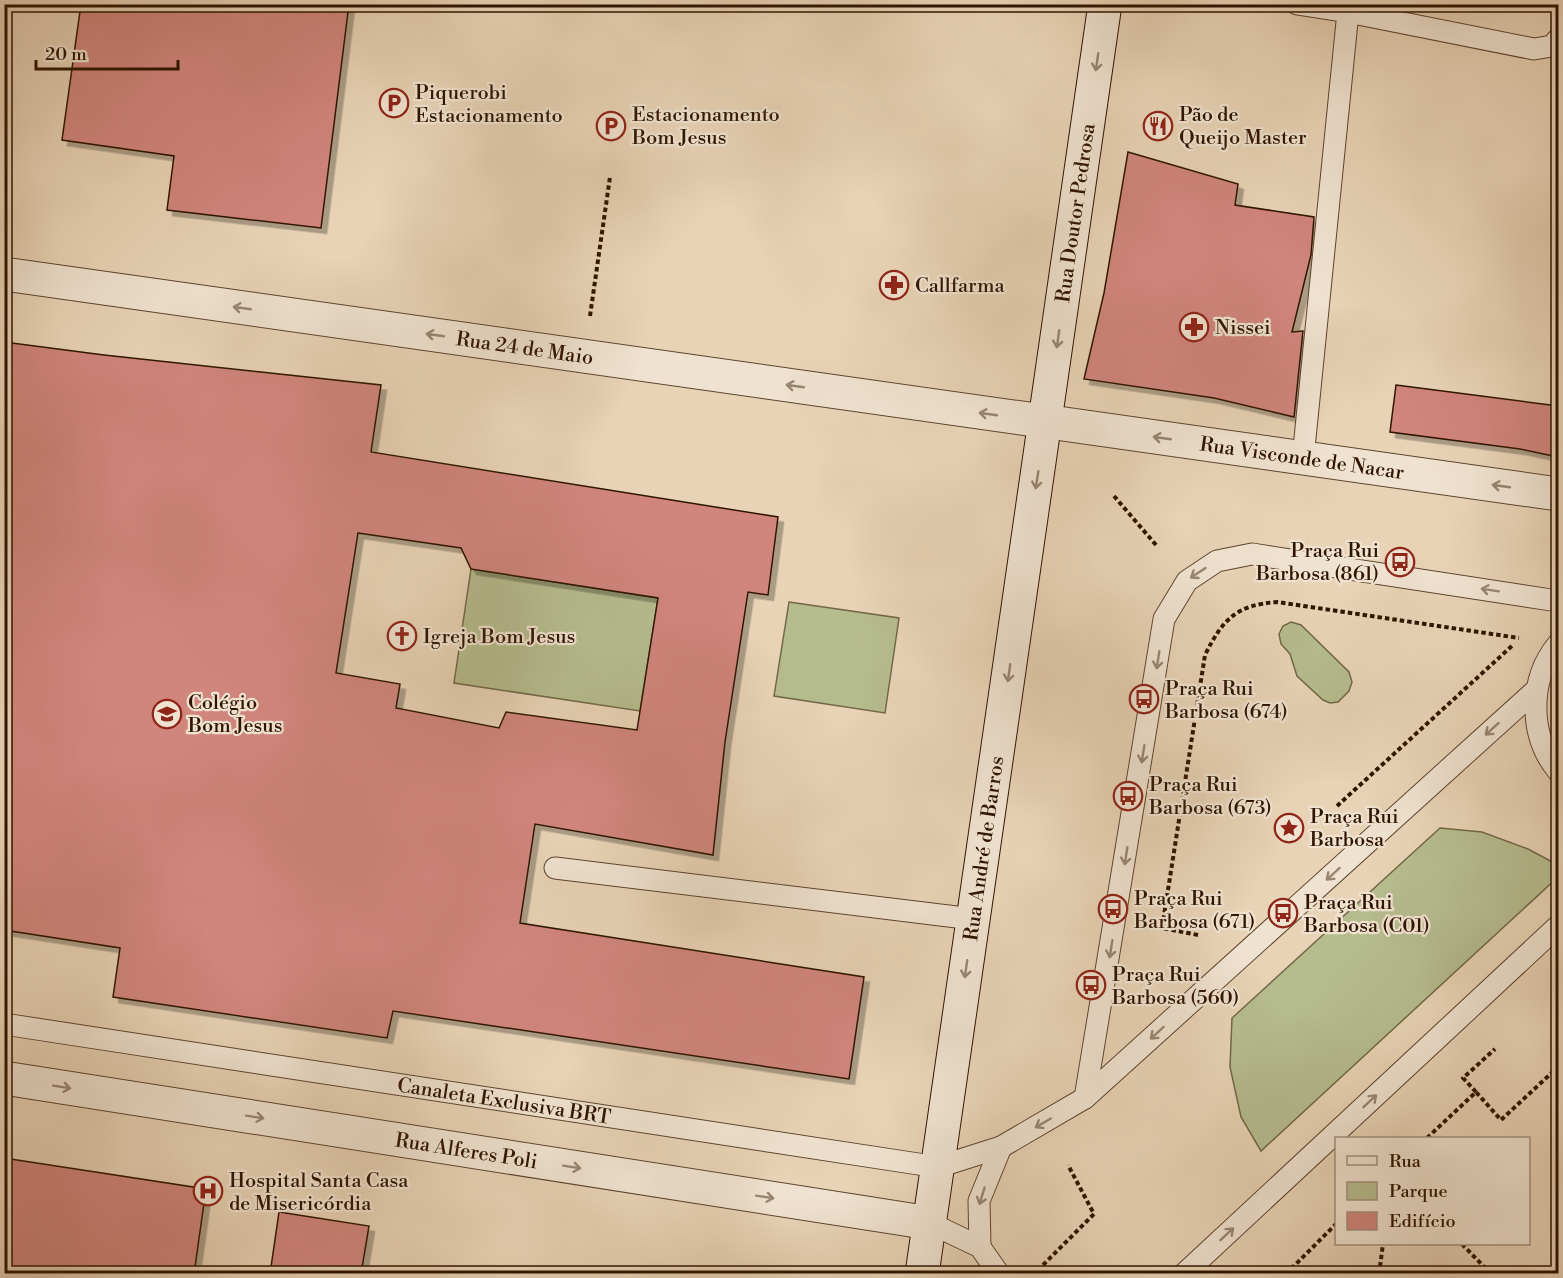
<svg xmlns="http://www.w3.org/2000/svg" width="1563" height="1278" font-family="'Libre Bodoni',serif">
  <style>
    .green { fill: #b5bc8e; stroke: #726847; stroke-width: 1.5 }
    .building { fill: #d0857d; stroke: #2f1400; stroke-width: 1.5; fill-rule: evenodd; filter: url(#shadow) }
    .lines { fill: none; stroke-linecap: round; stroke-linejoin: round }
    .service-casing { stroke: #5d442e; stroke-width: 23 }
    .tertiary-casing { stroke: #5d442e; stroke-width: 35 }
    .secondary-casing { stroke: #2f1400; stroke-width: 35 }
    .path { stroke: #2f1400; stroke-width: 4; stroke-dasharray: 4.5 3; stroke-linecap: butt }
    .service { stroke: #f0e2d0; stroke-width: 21 }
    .tertiary { stroke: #f0e2d0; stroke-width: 33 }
    .secondary { stroke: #f0e2d0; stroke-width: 33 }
    .oneway { stroke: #998572 }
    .labels { text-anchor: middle; stroke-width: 4.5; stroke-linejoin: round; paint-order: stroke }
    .poi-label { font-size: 20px; fill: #2f1400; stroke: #f0e2d0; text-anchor: start }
    .street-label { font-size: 20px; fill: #2f1400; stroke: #f0e2d0 }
  </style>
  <defs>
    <filter id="shadow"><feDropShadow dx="5.5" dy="5.5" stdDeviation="0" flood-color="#0004"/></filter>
  </defs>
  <rect width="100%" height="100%" fill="#e8d3b6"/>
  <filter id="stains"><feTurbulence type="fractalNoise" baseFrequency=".00333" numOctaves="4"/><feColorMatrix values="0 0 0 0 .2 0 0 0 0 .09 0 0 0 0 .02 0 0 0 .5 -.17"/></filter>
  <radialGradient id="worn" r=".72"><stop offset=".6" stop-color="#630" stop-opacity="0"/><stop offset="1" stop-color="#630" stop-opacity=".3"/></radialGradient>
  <path class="green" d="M471 569 658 598 640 711 454 683Z
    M789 602 899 618 885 713 774 696Z
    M1291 622 1301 625 1349 672 1352 682 1349 691 1338 702 1330 703 1323 700 1297 676 1290 654 1281 644 1279 634 1283 626Z
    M1440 828 1482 832 1528 849 1558 865V877L1261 1151 1241 1117 1230 1067 1232 1018Z"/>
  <path class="building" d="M81 4H349L321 228 167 210 174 156 62 140Z
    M1128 152 1238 184 1235 205 1314 217 1311 255 1292 332 1303 331 1294 417 1214 398 1084 379 1104 293Z
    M4 342 104 355 381 385 371 452 778 517 768 595 748 592 725 742 713 855 535 824 520 923 864 977 849 1079 393 1011 387 1038 113 997 120 948 4 930ZM358 533 461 548 471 569 658 598 637 730 506 712 499 728 396 708 400 684 336 673Z
    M1396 385 1558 406V457L1520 449 1390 432Z
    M4 1158 206 1189 194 1274H55L4 1266Z
    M279 1212 369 1226 361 1274H270Z"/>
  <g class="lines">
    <g class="service-casing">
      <g id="service">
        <path d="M1297 4 1348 12"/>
        <path d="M1303 458 1348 12 1534 49 1552 46 1558 39"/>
        <path d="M1558 644C1528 680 1529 736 1558 771"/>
        <path d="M555 868 973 919"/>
        <path id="s1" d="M4 1024 938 1167 1001 1147 1085 1098 1536 690"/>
        <path d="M1085 1098 1164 619 1187 581 1217 561 1252 554 1558 601"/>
        <path d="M930 1223 980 1247 999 1274"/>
        <path d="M980 1247 979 1201 1001 1147"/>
        <path d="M1184 1274 1558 926"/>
      </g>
    </g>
    <g class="tertiary-casing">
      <g id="tertiary">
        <path id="s2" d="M4 274 1558 494"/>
        <path id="s3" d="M4 1078 930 1223"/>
      </g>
    </g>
    <g class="secondary-casing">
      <g id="secondary">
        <path id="s4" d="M922 1274 1105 4"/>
      </g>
    </g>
    <path class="path" d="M590 316 610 177
      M1114 496 1156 545
      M1337 806 1513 645
      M1198 935 1162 928 1205 655C1223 619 1236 605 1277 602L1519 638
      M1476 1092 1463 1078 1495 1049
      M1427 1138 1476 1092 1501 1120 1558 1067
      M1462 1244 1491 1274
      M1043 1265 1094 1214 1068 1165
      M1286 1274 1336 1224
      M1379 1274 1383 1244"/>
    <use href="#service" class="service"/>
    <use href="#tertiary" class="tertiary"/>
    <use href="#secondary" class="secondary"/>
  </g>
  <defs><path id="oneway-shaft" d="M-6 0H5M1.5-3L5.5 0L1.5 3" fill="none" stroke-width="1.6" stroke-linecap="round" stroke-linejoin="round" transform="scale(1.5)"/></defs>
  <g class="oneway">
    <use href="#oneway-shaft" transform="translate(1097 62) rotate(98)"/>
    <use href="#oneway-shaft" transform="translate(242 308) rotate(-172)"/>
    <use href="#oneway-shaft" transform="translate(435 335) rotate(-172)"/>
    <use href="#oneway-shaft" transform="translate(1058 339) rotate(98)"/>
    <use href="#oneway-shaft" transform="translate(795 386) rotate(-172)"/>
    <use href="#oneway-shaft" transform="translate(988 414) rotate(-172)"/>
    <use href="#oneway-shaft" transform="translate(1162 438) rotate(-172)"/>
    <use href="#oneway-shaft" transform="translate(1037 480) rotate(99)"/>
    <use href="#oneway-shaft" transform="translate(1501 486) rotate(-172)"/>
    <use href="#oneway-shaft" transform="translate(1198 573) rotate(147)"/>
    <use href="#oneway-shaft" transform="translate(1490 590) rotate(-171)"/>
    <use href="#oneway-shaft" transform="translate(1158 660) rotate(99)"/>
    <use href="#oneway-shaft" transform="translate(1009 673) rotate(98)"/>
    <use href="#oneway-shaft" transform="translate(1492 729) rotate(138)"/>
    <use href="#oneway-shaft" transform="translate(1143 754) rotate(99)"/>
    <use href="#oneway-shaft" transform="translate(1126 856) rotate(99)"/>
    <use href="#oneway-shaft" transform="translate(1333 874) rotate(138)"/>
    <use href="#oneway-shaft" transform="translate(1111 949) rotate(99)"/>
    <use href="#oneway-shaft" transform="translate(966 969) rotate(98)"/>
    <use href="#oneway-shaft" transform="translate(1157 1033) rotate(138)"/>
    <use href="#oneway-shaft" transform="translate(62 1087) rotate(9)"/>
    <use href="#oneway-shaft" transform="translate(1370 1101) rotate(-43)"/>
    <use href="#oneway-shaft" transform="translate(255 1117) rotate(9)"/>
    <use href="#oneway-shaft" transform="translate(1043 1123) rotate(150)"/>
    <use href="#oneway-shaft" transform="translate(572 1167) rotate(9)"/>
    <use href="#oneway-shaft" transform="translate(982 1196) rotate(107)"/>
    <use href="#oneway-shaft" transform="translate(765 1197) rotate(9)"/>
    <use href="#oneway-shaft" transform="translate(1227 1234) rotate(-43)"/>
  </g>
  <defs>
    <g id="parking-ring" transform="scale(1.5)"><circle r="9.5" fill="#f0e2d0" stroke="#8f2418" stroke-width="1.5"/><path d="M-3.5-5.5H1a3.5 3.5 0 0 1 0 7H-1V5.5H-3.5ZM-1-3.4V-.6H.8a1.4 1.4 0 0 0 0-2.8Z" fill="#8f2418"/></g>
    <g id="restaurant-ring" transform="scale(1.5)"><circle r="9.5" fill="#f0e2d0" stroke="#8f2418" stroke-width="1.5"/><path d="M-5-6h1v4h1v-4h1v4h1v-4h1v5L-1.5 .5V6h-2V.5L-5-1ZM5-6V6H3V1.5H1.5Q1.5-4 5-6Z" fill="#8f2418"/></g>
    <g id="pharmacy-ring" transform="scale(1.5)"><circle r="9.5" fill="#f0e2d0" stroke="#8f2418" stroke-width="1.5"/><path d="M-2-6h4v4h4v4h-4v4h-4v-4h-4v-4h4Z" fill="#8f2418"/></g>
    <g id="bus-ring" transform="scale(1.5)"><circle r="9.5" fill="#f0e2d0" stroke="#8f2418" stroke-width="1.5"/><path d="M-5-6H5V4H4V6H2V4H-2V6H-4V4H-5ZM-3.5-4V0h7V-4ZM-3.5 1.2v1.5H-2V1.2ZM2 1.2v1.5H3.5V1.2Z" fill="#8f2418"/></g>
    <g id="church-ring" transform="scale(1.5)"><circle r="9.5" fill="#f0e2d0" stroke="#8f2418" stroke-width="1.5"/><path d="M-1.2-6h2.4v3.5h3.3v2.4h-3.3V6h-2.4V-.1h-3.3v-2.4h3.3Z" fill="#8f2418"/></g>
    <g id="school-ring" transform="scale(1.5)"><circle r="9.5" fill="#f0e2d0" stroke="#8f2418" stroke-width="1.5"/><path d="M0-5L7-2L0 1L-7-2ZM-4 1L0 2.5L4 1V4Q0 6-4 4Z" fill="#8f2418"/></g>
    <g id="sight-ring" transform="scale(1.5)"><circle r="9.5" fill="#f0e2d0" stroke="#8f2418" stroke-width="1.5"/><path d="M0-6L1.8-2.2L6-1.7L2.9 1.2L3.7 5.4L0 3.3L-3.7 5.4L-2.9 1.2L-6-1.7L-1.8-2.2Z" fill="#8f2418"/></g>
    <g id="hospital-ring" transform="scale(1.5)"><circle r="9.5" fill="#f0e2d0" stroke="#8f2418" stroke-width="1.5"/><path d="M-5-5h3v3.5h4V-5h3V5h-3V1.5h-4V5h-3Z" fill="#8f2418"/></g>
  </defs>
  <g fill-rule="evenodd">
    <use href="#parking-ring" x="394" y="103"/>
    <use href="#parking-ring" x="611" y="126"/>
    <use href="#restaurant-ring" x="1158" y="126"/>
    <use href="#pharmacy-ring" x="894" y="285"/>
    <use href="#pharmacy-ring" x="1194" y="327"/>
    <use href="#bus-ring" x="1400" y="562"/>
    <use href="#church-ring" x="402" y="636"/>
    <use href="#bus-ring" x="1144" y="699"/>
    <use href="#school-ring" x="167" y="714"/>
    <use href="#bus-ring" x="1128" y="796"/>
    <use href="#sight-ring" x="1289" y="828"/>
    <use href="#bus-ring" x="1113" y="909"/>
    <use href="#bus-ring" x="1283" y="913"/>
    <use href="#bus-ring" x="1091" y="985"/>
    <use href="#hospital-ring" x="208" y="1191"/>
  </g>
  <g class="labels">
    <g class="poi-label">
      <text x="415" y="99">Piquerobi<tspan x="415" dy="23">Estacionamento</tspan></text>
      <text x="632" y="121">Estacionamento<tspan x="632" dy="23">Bom Jesus</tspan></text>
      <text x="1179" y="121">Pão de<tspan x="1179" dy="23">Queijo Master</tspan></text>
      <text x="915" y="292">Callfarma</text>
      <text x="1215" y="334">Nissei</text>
      <text x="1379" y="557" text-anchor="end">Praça Rui<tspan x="1379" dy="23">Barbosa (861)</tspan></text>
      <text x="423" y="643">Igreja Bom Jesus</text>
      <text x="1165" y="695">Praça Rui<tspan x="1165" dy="23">Barbosa (674)</tspan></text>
      <text x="188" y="709">Colégio<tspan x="188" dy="23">Bom Jesus</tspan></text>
      <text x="1149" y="791">Praça Rui<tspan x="1149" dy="23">Barbosa (673)</tspan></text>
      <text x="1310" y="823">Praça Rui<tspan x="1310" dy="23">Barbosa</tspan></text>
      <text x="1134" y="905">Praça Rui<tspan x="1134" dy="23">Barbosa (671)</tspan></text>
      <text x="1304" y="909">Praça Rui<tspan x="1304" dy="23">Barbosa (C01)</tspan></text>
      <text x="1112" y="981">Praça Rui<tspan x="1112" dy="23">Barbosa (560)</tspan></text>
      <text x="229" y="1187">Hospital Santa Casa<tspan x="229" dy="23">de Misericórdia</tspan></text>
    </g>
    <g class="street-label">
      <text dy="7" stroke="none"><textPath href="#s4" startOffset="1072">Rua Doutor Pedrosa</textPath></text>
      <text dy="7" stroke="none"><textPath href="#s2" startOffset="526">Rua 24 de Maio</textPath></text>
      <text dy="7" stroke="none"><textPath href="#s2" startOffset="1311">Rua Visconde de Nacar</textPath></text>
      <text dy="7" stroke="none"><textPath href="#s4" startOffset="430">Rua André de Barros</textPath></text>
      <text dy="7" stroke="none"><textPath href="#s1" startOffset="506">Canaleta Exclusiva BRT</textPath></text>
      <text dy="7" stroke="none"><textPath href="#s3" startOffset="468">Rua Alferes Poli</textPath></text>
    </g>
  </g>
  <rect width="1563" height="1278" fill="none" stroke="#e8d3b6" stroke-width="24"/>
  <rect x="6" y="6" width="1551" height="1266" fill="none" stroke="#2f1400" stroke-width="3"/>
  <rect x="12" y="12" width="1539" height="1254" fill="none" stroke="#2f1400" stroke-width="1.5"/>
  <rect x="1335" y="1137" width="195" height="108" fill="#f0e2d0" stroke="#a3907d" stroke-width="1.5"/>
  <rect x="1347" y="1156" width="30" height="9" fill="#f0e2d0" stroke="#a3907d" stroke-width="1.5"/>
  <text x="1389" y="1167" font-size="18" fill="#2f1400">Rua</text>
  <rect x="1347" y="1182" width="30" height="18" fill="#b5bc8e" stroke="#a3907d" stroke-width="1.5"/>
  <text x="1389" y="1197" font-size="18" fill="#2f1400">Parque</text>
  <rect x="1347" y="1212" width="30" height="18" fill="#d0857d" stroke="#a3907d" stroke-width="1.5"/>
  <text x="1389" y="1227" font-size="18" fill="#2f1400">Edifício</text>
  <path d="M36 60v9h142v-9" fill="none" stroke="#2f1400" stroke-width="3"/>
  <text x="45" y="60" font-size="18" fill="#2f1400" stroke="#f0e2d0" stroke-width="4.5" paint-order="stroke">20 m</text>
  <rect width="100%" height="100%" filter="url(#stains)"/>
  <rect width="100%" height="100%" fill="url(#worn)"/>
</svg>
